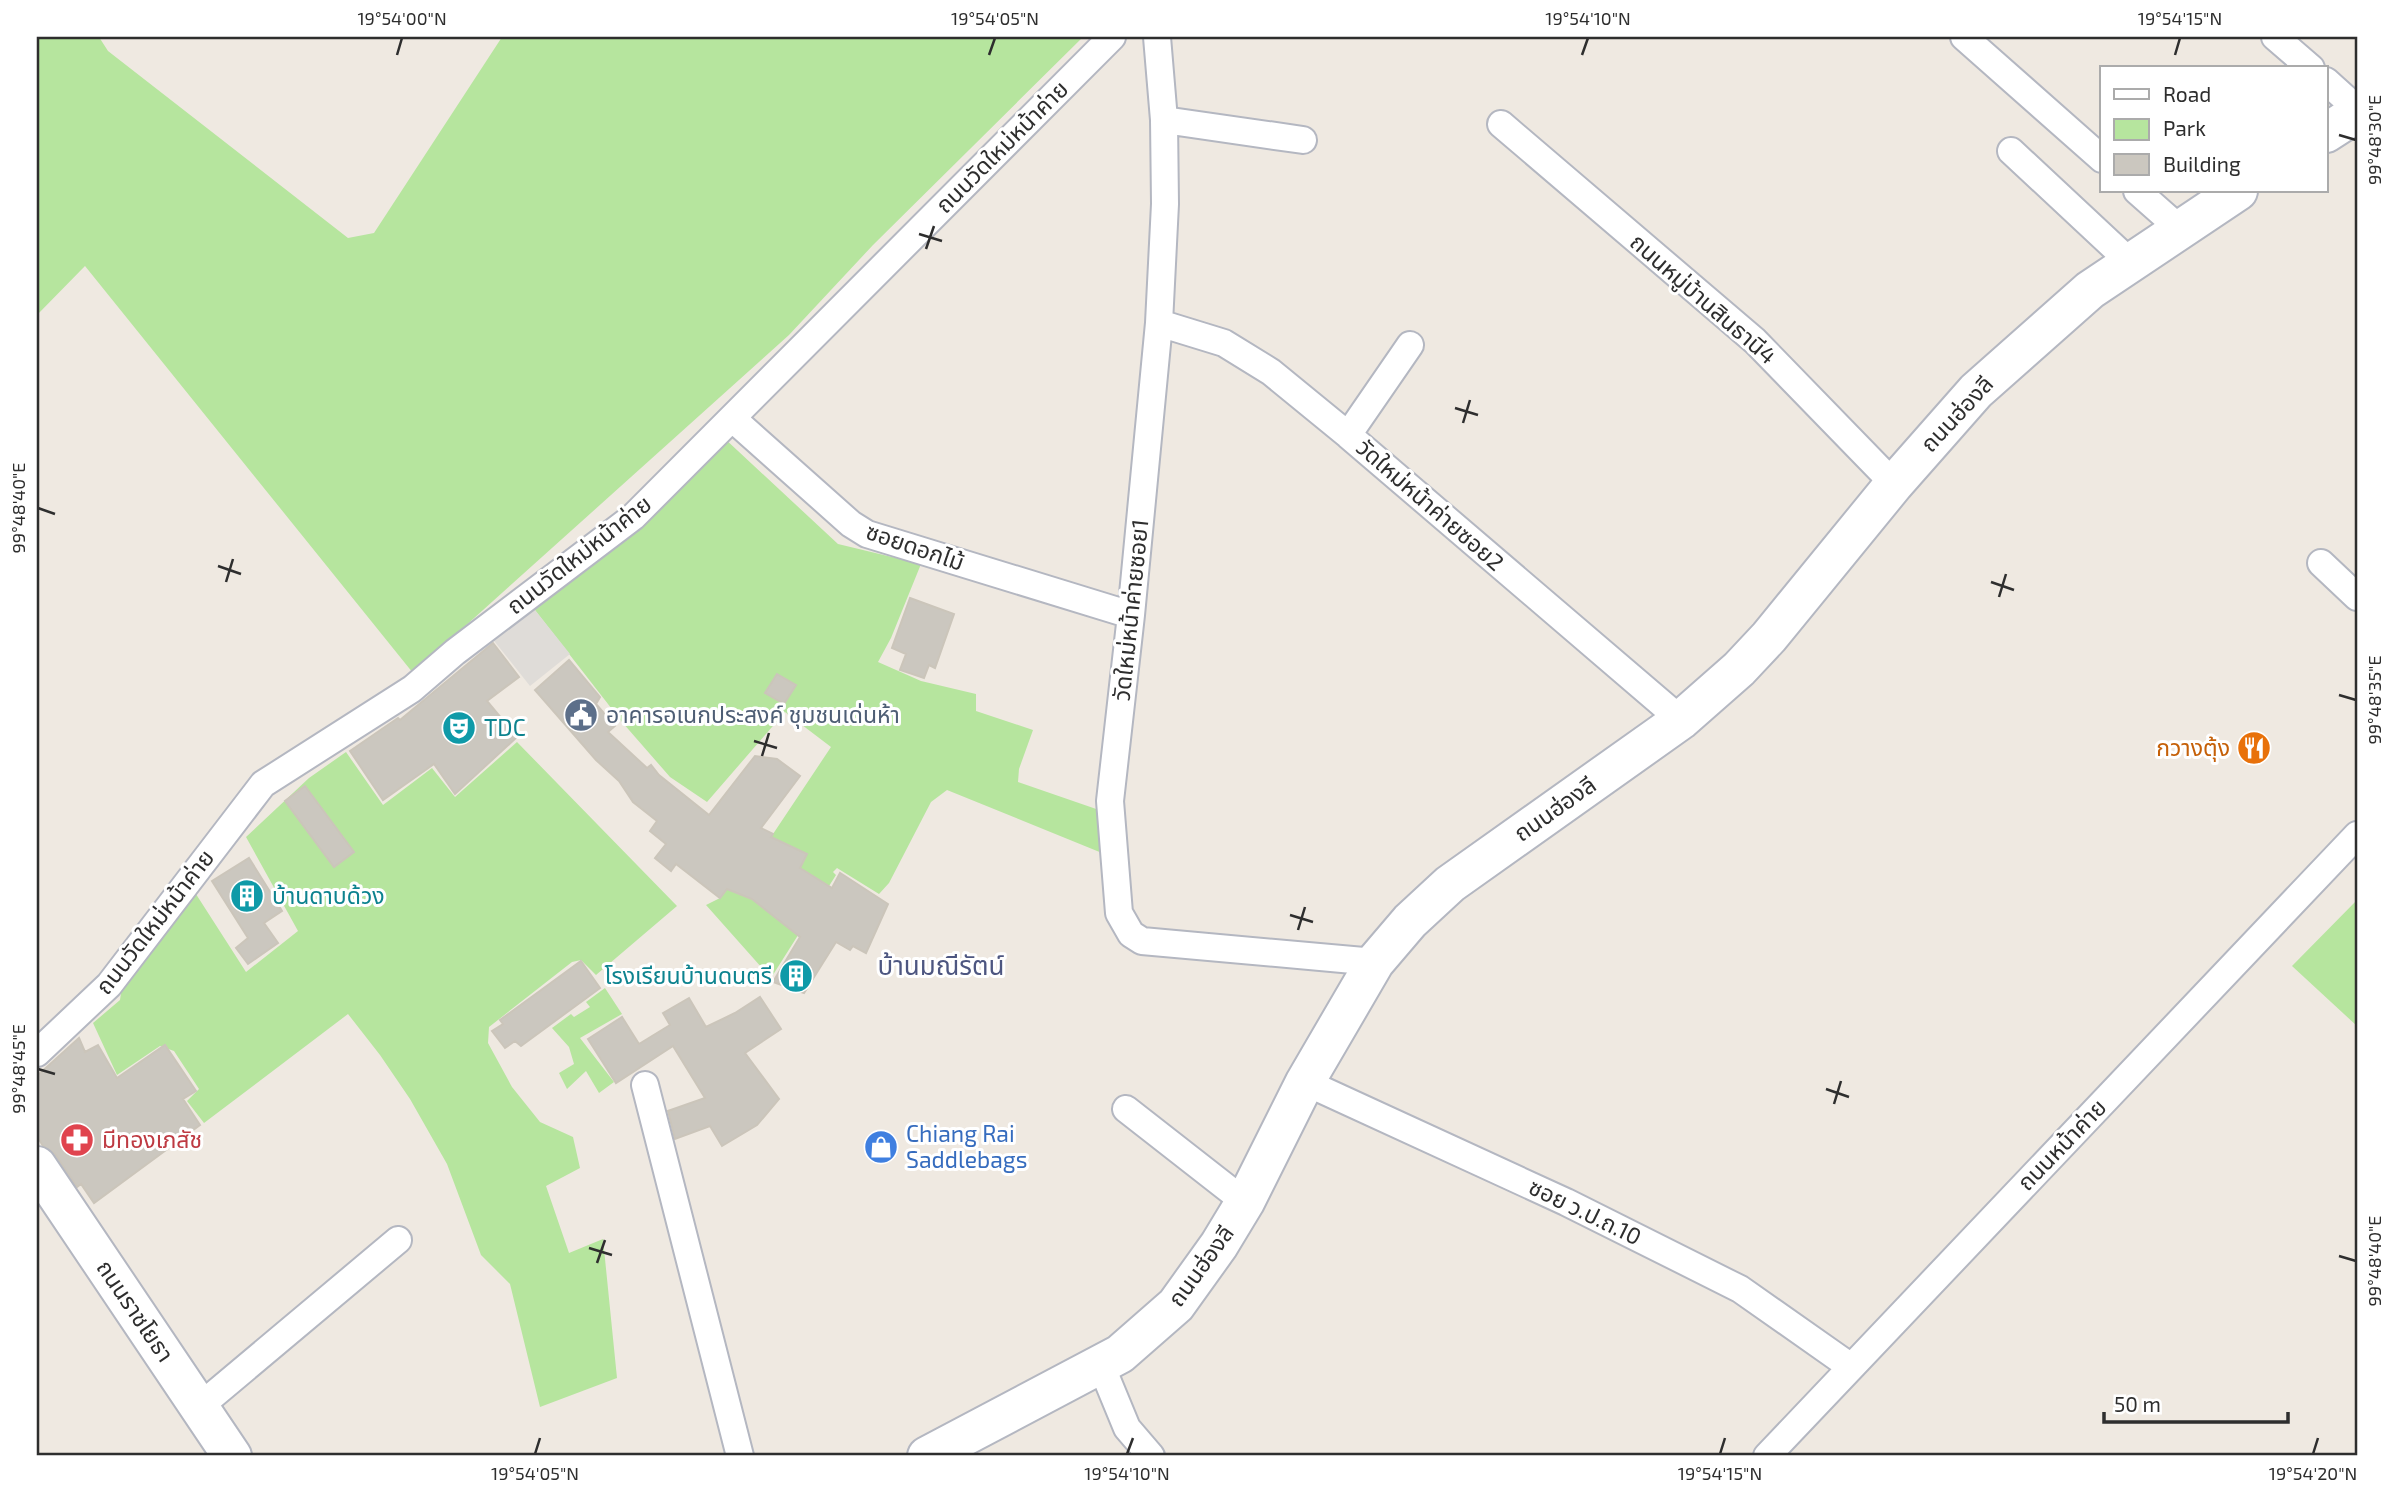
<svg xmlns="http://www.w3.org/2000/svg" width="2394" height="1493" font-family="'Exo 2','Noto Sans Thai',sans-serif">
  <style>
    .green { fill: #b6e59e }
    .plaza { fill: #dfdcd8 }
    .building { fill: #cbc7bf; stroke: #cbc5ba; stroke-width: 2 }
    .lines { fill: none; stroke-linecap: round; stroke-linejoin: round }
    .street-casing { stroke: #b4b7c1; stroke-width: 30 }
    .secondary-casing { stroke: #b4b7c1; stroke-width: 42 }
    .street { stroke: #fff; stroke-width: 26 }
    .secondary { stroke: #fff; stroke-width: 38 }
    .ticks { fill: none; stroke: #2e2e2e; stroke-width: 2.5 }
    .labels { text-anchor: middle; stroke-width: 6; stroke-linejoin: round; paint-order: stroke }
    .street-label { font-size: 23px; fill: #2e2e2e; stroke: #fff }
    .service-label { font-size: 23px; fill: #4e5e75; stroke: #fff; text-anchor: start }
    .culture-label { font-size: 23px; fill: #0d838f; stroke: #fff; text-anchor: start }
    .food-label { font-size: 23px; fill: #c56008; stroke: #fff; text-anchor: end }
    .shop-label { font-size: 23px; fill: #366cbe; stroke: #fff; text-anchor: start }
    .health-label { font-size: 23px; fill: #be3a42; stroke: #fff; text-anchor: start }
    .quarter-label { font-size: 26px; fill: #4d5680; stroke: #fff }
    .neatline { fill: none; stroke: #2e2e2e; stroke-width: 2.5 }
    .ticks-label { font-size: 18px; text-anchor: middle; fill: #2e2e2e }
  </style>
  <rect width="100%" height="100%" fill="#efe9e1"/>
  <path class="green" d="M37 37H99L108 51 348 238 374 233 502 37H1083L873 245 789 335 413 673 85 266 37 315Z
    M723 437 838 544 921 564 891 638 878 662 921 681 976 694V711L1033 730 1019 769 1018 782 1102 811V853L947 790 931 802 889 883 879 894 837 868 833 872 836 875 771 978 706 905 720 898 727 889 744 896 773 834 831 747 785 712 707 802 670 777 622 722 531 605Z
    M517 742 677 906 596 975 581 960 572 962 489 1027 488 1043 512 1087 540 1122 573 1137 580 1168 546 1186 569 1253 603 1239 617 1378 540 1407 510 1284 481 1255 447 1164 410 1099 380 1055 348 1014 204 1123 187 1101 199 1089 174 1051 160 1046 117 1075 93 1023 120 1000 123 980 194 891 246 972 298 931 246 837 309 778 346 752 383 805 432 768 455 797Z
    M2357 900V1026L2292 966Z
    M605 988 622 1014 580 1038 614 1082 599 1093 586 1071 567 1089 559 1073 574 1064 569 1047 552 1028 571 1014 574 1017 590 1007 586 1002Z"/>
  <path class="plaza" d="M531 605 570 654 530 686 491 637Z"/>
  <path class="building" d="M910 598 954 614 935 668 929 665 924 678 900 670 906 654 892 648Z
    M493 643 519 677 487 701 517 737 455 794 434 764 383 800 350 751 398 718 400 720Z
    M569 660 600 697 596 704 615 726 608 732 647 768 651 765 659 775 709 815 755 756 777 759 800 776 761 828 773 834 771 837 807 854 800 868 832 888 840 873 888 904 866 953 853 946 850 950 836 942 804 993 773 982 800 937 752 899 727 889 720 898 676 864 671 871 655 858 666 844 650 831 657 821 633 802 619 781 596 760 535 690Z
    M777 674 796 685 784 704 765 693Z
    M305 786 354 852 334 867 285 801Z
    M249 858 282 911 264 923 278 943 248 964 236 948 248 938 212 881Z
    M581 961 600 988 521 1046 515 1041 505 1048 492 1031 503 1024 500 1020Z
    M760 997 781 1029 745 1053 779 1099 757 1125 722 1146 710 1126 675 1139 668 1111 705 1098 673 1046 616 1083 588 1039 622 1017 639 1044 670 1025 663 1013 689 998 706 1027 735 1013Z
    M79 1038 85 1052 98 1045 117 1078 165 1045 196 1091 183 1099 200 1125 94 1203 81 1184 77 1187 55 1154 43 1146 37 1136V1076Z"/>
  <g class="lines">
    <g class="street-casing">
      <path id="street" d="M1157 37 1164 120 1165 204 1159 323 1131 615 1110 801 1119 913 1131 934 1142 941 1375 962
        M1964 37 2102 159
        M2275 37 2311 68
        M2326 81 2357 109
        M1164 120 1303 140
        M1501 124 1755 341 1894 484
        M2011 151 2130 262
        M2137 191 2180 229
        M1159 323 1224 343 1271 372 1348 435 1681 720
        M733 419 851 524 867 534 1131 615
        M1348 435 1410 345
        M2321 563 2357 597
        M37 1053 109 985 263 784 412 689 455 652 633 517 1112 37
        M1305 1082 1566 1202 1740 1289 1851 1367
        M645 1085 740 1456
        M1126 1109 1245 1202
        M1101 1365 1127 1428 1151 1456
        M199 1407 398 1240
        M1767 1456 2357 835"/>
    </g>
    <g class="secondary-casing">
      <path id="secondary" d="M2326 133 2357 113
        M37 1166 232 1456
        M927 1456 1120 1354 1176 1305 1219 1245 1245 1202 1305 1082 1375 962 1410 921 1450 884 1681 720 1739 669 1769 637 1894 484 1976 391 2090 290 2238 191"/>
    </g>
    <use href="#street" class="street"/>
    <use href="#secondary" class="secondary"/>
  </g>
  <path class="ticks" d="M397 55 402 38M989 55 995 38M1582 55 1588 38M2175 55 2180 38M2339 135 2356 140M919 234 942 241M926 249 934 226M1455 408 1478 415M1463 423 1470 400M38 508 55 514M218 566 241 574M226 582 233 559M1991 582 2014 590M1999 597 2006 574M2339 695 2356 700M754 741 777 748M762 756 769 733M1290 915 1313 922M1298 930 1305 907M38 1069 55 1074M1826 1089 1849 1097M1834 1104 1841 1081M589 1248 612 1255M2339 1256 2356 1261M597 1263 605 1240M535 1454 540 1438M1127 1454 1133 1438M1720 1454 1725 1438M2313 1454 2318 1438"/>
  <defs>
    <g id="civic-disc" transform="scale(1.75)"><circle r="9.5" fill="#5c6f8a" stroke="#fff"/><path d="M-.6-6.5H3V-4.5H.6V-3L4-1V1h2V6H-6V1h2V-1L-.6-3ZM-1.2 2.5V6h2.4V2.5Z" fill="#fff"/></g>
    <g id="theatre-disc" transform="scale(1.75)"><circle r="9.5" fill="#0f9aa8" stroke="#fff"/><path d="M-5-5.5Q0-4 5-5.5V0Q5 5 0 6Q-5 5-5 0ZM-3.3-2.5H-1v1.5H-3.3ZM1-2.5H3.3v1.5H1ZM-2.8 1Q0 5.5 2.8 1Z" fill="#fff"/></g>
    <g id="restaurant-disc" transform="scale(1.75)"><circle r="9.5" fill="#e8710a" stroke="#fff"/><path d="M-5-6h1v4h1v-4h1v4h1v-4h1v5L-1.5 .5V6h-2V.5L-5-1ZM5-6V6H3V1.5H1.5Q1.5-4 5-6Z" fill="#fff"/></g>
    <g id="building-disc" transform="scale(1.75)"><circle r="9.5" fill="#0f9aa8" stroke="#fff"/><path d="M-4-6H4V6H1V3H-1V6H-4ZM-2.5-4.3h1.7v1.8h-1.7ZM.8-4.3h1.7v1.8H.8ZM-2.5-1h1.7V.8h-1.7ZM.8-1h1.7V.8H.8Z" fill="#fff"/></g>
    <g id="pharmacy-disc" transform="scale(1.75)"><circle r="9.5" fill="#e0444e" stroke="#fff"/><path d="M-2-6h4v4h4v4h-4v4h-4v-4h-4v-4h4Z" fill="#fff"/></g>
    <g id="shop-disc" transform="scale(1.75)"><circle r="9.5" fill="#3f7fe0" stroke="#fff"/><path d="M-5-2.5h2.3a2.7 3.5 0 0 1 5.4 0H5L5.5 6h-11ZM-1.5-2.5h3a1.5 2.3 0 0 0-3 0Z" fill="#fff"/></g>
  </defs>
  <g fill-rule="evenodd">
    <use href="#civic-disc" x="581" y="715"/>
    <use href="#theatre-disc" x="459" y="728"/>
    <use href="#restaurant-disc" x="2254" y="748"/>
    <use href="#building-disc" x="247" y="896"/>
    <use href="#building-disc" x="796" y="976"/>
    <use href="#pharmacy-disc" x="77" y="1140"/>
    <use href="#shop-disc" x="881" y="1147"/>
  </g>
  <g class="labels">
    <g class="street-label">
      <text transform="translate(1002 147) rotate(-45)" y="8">ถนนวัดใหม่หน้าค่าย</text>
      <text transform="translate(1703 299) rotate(41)" y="8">ถนนหมู่บ้านสินธานี4</text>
      <text transform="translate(1957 414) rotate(-47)" y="8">ถนนฮ่องลี</text>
      <text transform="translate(1430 505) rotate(41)" y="8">วัดใหม่หน้าค่ายซอย2</text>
      <text transform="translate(915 547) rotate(19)" y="8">ซอยดอกไม้</text>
      <text transform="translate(579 555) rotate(-38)" y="8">ถนนวัดใหม่หน้าค่าย</text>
      <text transform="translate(1131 610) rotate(-84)" y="8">วัดใหม่หน้าค่ายซอย1</text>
      <text transform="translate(1555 809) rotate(-35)" y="8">ถนนฮ่องลี</text>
      <text transform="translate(155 922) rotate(-52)" y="8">ถนนวัดใหม่หน้าค่าย</text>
      <text transform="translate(2062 1145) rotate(-46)" y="8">ถนนหน้าค่าย</text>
      <text transform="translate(1585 1212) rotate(26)" y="8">ซอย ว.ป.ถ.10</text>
      <text transform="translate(1201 1266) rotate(-54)" y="8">ถนนฮ่องลี</text>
      <text transform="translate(135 1311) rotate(56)" y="8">ถนนราชโยธา</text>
    </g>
    <g class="service-label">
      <text x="606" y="723">อาคารอเนกประสงค์ ชุมชนเด่นห้า</text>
    </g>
    <g class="culture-label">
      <text x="484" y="736">TDC</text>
      <text x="272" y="904">บ้านดาบด้วง</text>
      <text x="772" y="984" text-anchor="end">โรงเรียนบ้านดนตรี</text>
    </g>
    <g class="food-label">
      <text x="2230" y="756">กวางตุ้ง</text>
    </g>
    <g class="shop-label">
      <text x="906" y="1142">Chiang Rai<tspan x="906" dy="26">Saddlebags</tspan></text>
    </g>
    <g class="health-label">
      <text x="102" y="1148">มีทองเภสัช</text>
    </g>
    <g class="quarter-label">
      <text x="941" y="975">บ้านมณีรัตน์</text>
    </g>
  </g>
  <rect width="2394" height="1493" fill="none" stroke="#ffffff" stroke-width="77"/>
  <rect x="2100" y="66" width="228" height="126" fill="#ffffff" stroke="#ababab" stroke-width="2"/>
  <rect x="2114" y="89" width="35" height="10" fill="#ffffff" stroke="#ababab" stroke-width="2"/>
  <text x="2163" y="102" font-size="21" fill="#2e2e2e">Road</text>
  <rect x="2114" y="119" width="35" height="21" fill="#b6e59e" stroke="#ababab" stroke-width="2"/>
  <text x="2163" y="136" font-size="21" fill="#2e2e2e">Park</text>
  <rect x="2114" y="154" width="35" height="21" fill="#cbc7bf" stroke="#ababab" stroke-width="2"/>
  <text x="2163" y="172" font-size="21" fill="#2e2e2e">Building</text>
  <path d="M2104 1412v10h184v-10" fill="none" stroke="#2e2e2e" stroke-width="3.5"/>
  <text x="2114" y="1412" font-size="21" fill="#2e2e2e" stroke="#ffffff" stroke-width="5" paint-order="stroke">50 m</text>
  <rect x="38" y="38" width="2318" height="1416" class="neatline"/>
  <g class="ticks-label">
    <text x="402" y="25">19°54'00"N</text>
    <text x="995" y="25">19°54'05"N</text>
    <text x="1588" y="25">19°54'10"N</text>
    <text x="2180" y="25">19°54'15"N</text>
    <text transform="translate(2375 140) rotate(-90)" y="6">99°48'30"E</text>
    <text transform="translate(19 508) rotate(-90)" y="6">99°48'40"E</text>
    <text transform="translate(2375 700) rotate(-90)" y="6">99°48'35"E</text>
    <text transform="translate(19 1069) rotate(-90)" y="6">99°48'45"E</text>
    <text transform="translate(2375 1261) rotate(-90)" y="6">99°48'40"E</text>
    <text x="535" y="1480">19°54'05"N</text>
    <text x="1127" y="1480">19°54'10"N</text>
    <text x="1720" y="1480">19°54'15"N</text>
    <text x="2313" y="1480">19°54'20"N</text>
  </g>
</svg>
